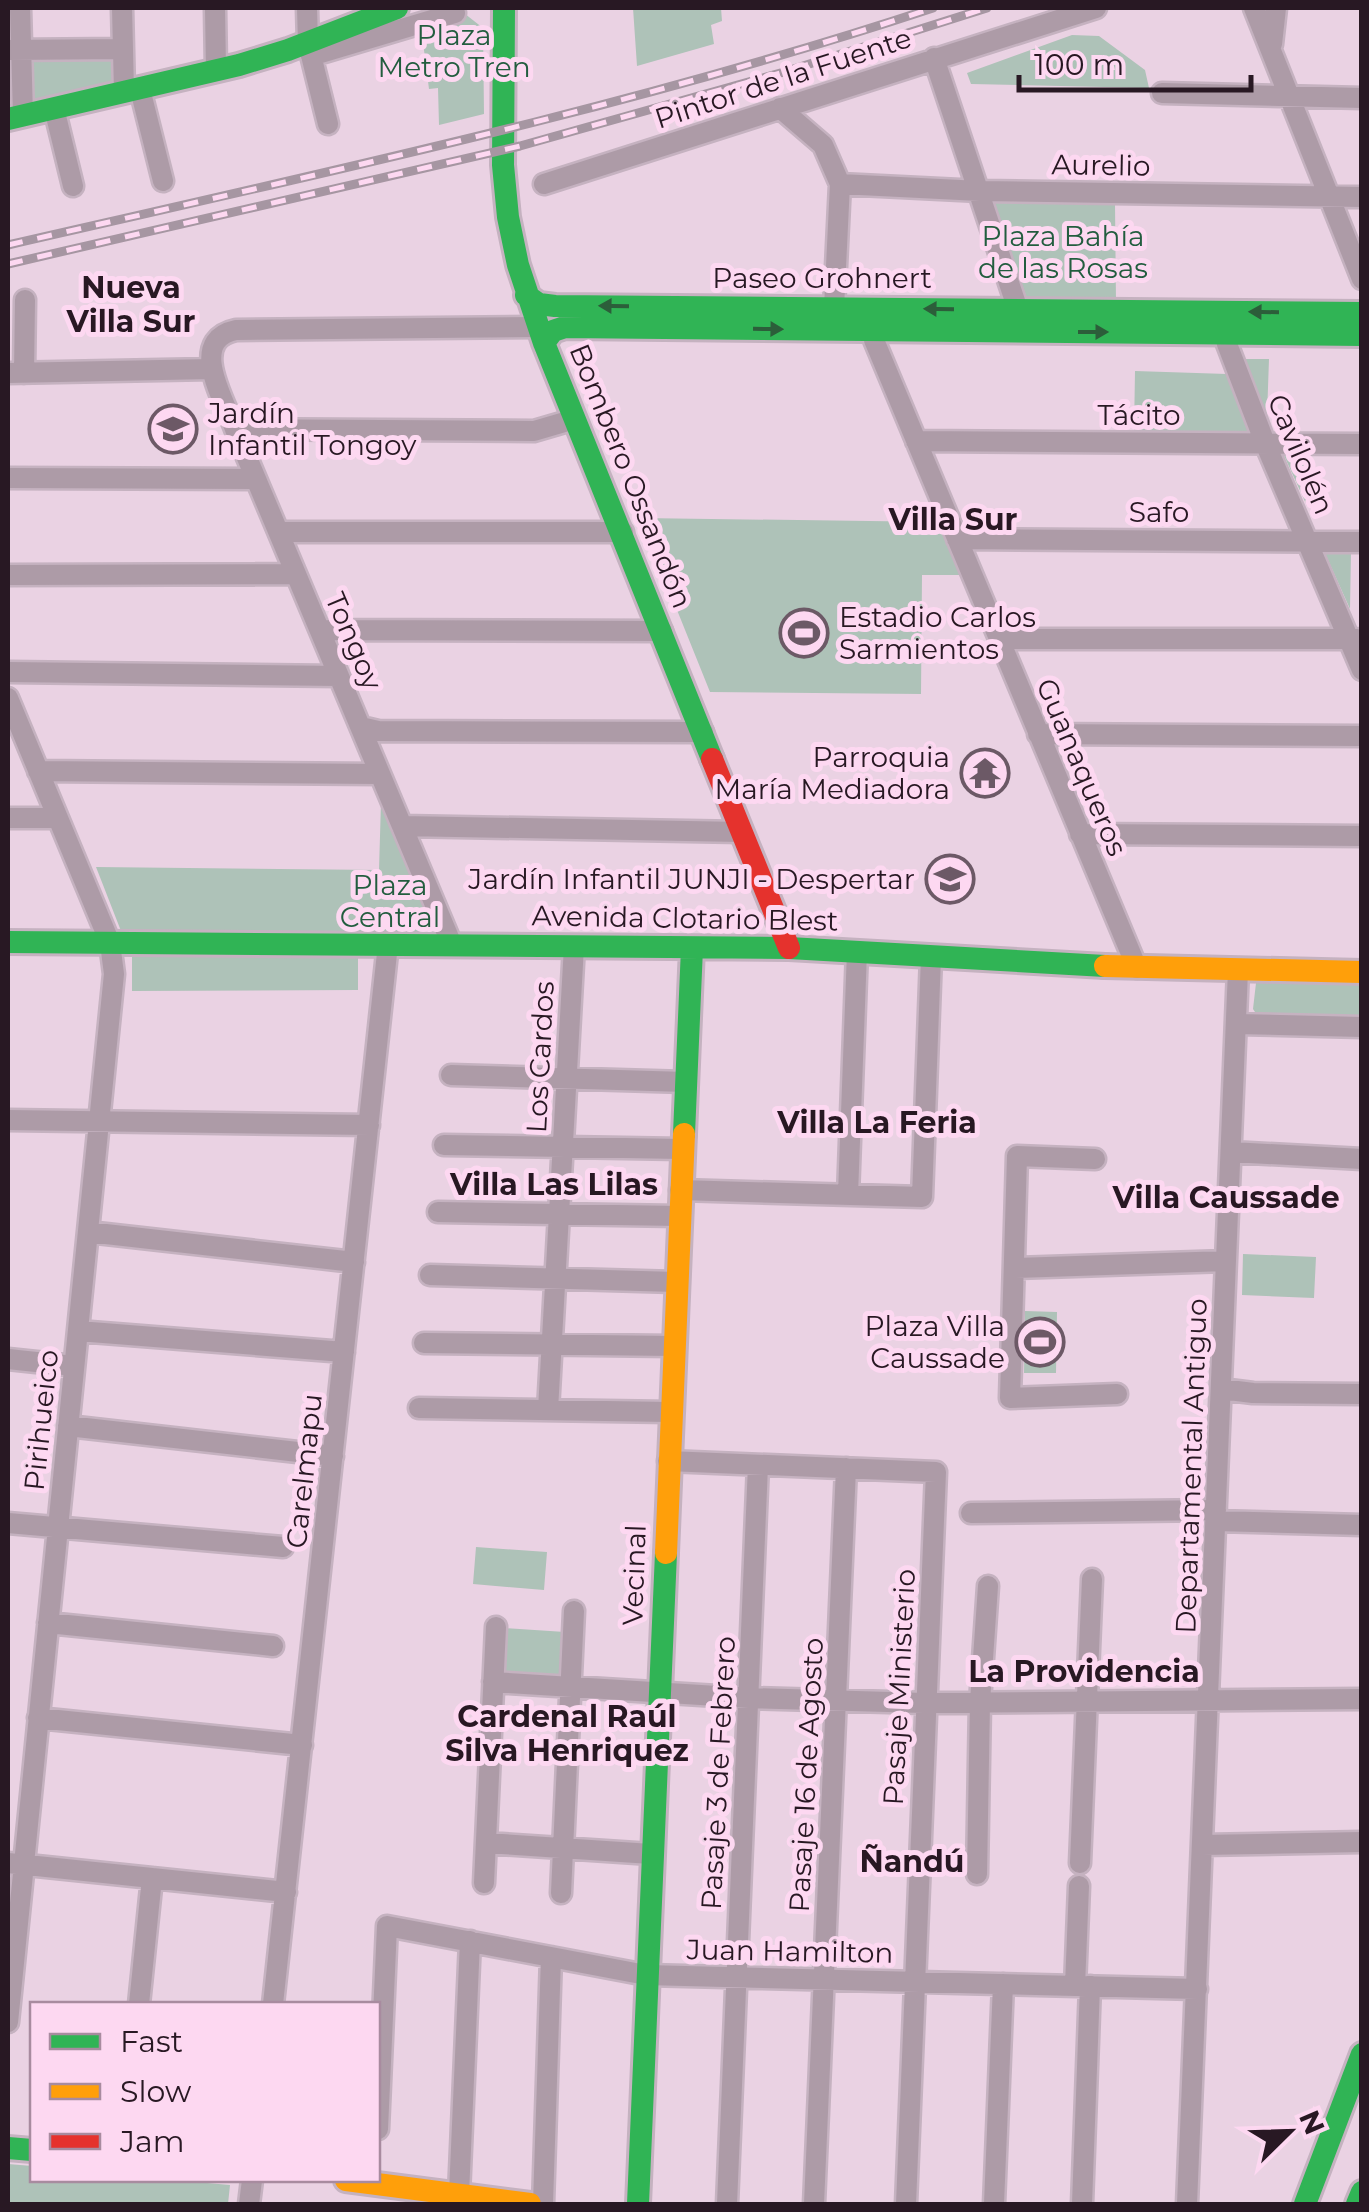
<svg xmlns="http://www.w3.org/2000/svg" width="1369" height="2212" font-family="Montserrat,sans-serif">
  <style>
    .green { fill: #aec2b8 }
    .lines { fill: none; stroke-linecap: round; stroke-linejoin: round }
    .street-casing { stroke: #c5b2c0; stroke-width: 25 }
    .fast-casing { stroke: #c5b2c0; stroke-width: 28 }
    .slow-casing { stroke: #c5b2c0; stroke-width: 28 }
    .jam-casing { stroke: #c5b2c0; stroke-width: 28 }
    .street { stroke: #ad9ba7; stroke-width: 20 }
    .fast { stroke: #30b455; stroke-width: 22 }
    .slow { stroke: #ff9f0a; stroke-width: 22 }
    .jam { stroke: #e5322d; stroke-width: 22 }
    .rail-casing { stroke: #a696a2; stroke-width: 9 }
    .rail { stroke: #fdd8f1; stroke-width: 5; stroke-dasharray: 15; stroke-linecap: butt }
    .oneway { fill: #2c5e3a }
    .labels { text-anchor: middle; stroke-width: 10; stroke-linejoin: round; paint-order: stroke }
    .park-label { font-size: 28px; fill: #235d3f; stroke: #fdd8f1 }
    .street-label { font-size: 28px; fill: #281823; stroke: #fdd8f1 }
    .poi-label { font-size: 28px; fill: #281823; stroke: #fdd8f1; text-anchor: end }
    .neighbourhood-label { font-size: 30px; font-weight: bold; fill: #281823; stroke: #fdd8f1 }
  </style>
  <rect width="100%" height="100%" fill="#ead2e3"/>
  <path class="green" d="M633 8H721L722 21 711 25 714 44 637 66Z
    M460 10 483 28 484 114 439 125 438 88 429 89 420 19Z
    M1072 35 1099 36 1145 70 1149 88 971 84 967 73Z
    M117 52V85L26 105V56Z
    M994 203 1115 204 1116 302 1027 299Z
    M1241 359H1269L1267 416Z
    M1135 371 1227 374 1249 431 1134 432Z
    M1281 449H1308L1307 506Z
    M640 518 941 522 964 575H922L921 694 710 692Z
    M1324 551 1351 552 1350 609Z
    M381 802 436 925 428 933 121 931 96 867 379 870Z
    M358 953V990L132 991V954Z
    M1256 983H1361V1020L1257 1015 1253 1009Z
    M1243 1254 1316 1257 1314 1298 1242 1295Z
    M1025 1311 1057 1312 1056 1373H1024Z
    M476 1547 547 1552 544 1590 473 1584Z
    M504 1628 565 1632 562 1677 501 1673Z
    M8 2164 32 2166V2180H173L230 2185 228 2204H8Z"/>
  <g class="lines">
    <g class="street-casing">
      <path id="street" d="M20 8 23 116
        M122 8 124 92
        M215 8 216 70
        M307 8 308 43 328 124
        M1254 8 1362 279
        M1272 44 1276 8
        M8 50 122 49
        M311 56 455 13
        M934 58 1018 310V323
        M140 89 163 181
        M1162 93 1362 98
        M54 108 73 186
        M780 108 823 145 840 184 834 308
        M544 184 1096 8
        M840 184 980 191 1362 197
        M874 320V340L1137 968
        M1223 324 1227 344 1265 443 1362 670
        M8 373 212 369
        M24 373 25 300
        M235 429 534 431 575 419
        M916 441 1362 444
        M8 478 256 479
        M279 532H623
        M957 539 1362 542
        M8 575 296 574
        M320 630 662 631
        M999 639H1357
        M8 672 339 676
        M8 698 110 943 114 974 8 2022
        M361 727 378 731 703 732
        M1038 734 1362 736
        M38 771 380 774
        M8 818H58
        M402 826 742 832
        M1080 834 1362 836
        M452 945 235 429C224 400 187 340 236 330L537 327
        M1236 1024 1362 1027
        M451 1075 686 1082
        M8 1120 369 1125
        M444 1145 682 1149
        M1231 1152 1362 1159
        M1095 1159 1017 1156 1010 1398 1117 1394
        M680 1190 922 1197 931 957
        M848 1195 857 951
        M438 1212 679 1216
        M88 1232 354 1262
        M1014 1268 1226 1261
        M430 1275 676 1282
        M78 1331 344 1352
        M424 1343 673 1346
        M8 1359 74 1366
        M1221 1389 1253 1393 1362 1394
        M419 1408 670 1412
        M548 1410 574 946
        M68 1426 333 1456
        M668 1461 936 1472 906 2204
        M971 1513 1216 1510
        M1216 1521 1362 1525
        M8 1523 283 1547
        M48 1623 273 1646
        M493 1682 749 1698 924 1703 1362 1699
        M38 1718 302 1745
        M486 1843 651 1854
        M1202 1845 1362 1842
        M8 1863 286 1892
        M1080 1863 1092 1579
        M977 1874 980 1702 988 1586
        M484 1883 496 1627
        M561 1893 574 1611
        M1075 1986 1079 1886
        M139 2004 152 1878
        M273 2004 388 944
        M378 2129 387 1926 646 1975 1197 1989
        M459 2194 470 1941
        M249 2204 252 2180
        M543 2204 551 1957
        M727 2204 758 1465
        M814 2204 846 1468
        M994 2204 1003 1984
        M1082 2204 1090 1986
        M1187 2204 1238 970"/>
    </g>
    <g class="fast-casing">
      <path id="fast" d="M504 8 503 165 508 217 518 265 544 343 712 759
        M8 119 239 65 288 50 397 8
        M526 295 539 304 555 306 1362 313
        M544 343 553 331 565 327 1362 335
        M8 942 789 948 1105 966
        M684 1134 692 948
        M8 2148 32 2150
        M638 2204 666 1553
        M1305 2204 1362 2054
        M1357 2204 1362 2192"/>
    </g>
    <g class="slow-casing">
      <path id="slow" d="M1105 966 1362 972
        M666 1553 684 1134
        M346 2180 530 2204"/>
    </g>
    <g class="jam-casing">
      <path id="jam" d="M712 759 789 948"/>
    </g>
    <use href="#street" class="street"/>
    <use href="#fast" class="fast"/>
    <use href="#slow" class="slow"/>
    <use href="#jam" class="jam"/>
    <g class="rail-casing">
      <path id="rail" d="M8 245C318 174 630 108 933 8
        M8 264 520 146 784 72 987 8"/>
    </g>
    <use href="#rail" class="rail"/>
  </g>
  <defs><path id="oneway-solid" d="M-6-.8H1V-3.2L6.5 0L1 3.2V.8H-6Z" transform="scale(2.5)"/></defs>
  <g class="oneway">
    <use href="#oneway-solid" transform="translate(614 306) rotate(-179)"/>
    <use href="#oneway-solid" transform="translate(939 309) rotate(-179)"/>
    <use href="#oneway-solid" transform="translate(1264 312) rotate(-179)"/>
    <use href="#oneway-solid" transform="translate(768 329) rotate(1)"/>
    <use href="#oneway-solid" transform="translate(1093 332)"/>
  </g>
  <defs>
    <g id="school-ring" transform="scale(2.5)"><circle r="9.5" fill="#fdd8f1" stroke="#6c5966" stroke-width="1.5"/><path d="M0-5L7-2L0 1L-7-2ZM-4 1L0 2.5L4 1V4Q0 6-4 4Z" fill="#6c5966"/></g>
    <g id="stadium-ring" transform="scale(2.5)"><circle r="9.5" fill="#fdd8f1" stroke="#6c5966" stroke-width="1.5"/><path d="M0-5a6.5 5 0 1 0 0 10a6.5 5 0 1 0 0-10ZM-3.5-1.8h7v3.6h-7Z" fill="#6c5966"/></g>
    <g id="temple-ring" transform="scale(2.5)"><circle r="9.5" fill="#fdd8f1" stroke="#6c5966" stroke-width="1.5"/><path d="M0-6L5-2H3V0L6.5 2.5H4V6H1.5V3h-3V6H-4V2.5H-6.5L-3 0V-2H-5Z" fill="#6c5966"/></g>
  </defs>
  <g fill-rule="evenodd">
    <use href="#school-ring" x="173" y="429"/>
    <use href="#stadium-ring" x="804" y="633"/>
    <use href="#temple-ring" x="985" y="773"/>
    <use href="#school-ring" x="950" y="879"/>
    <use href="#stadium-ring" x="1040" y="1342"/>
  </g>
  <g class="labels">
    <g class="park-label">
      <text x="454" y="45">Plaza<tspan x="454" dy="32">Metro Tren</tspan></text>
      <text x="1063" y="246">Plaza Bahía<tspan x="1063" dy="32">de las Rosas</tspan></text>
      <text x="390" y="895">Plaza<tspan x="390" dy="32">Central</tspan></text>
    </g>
    <g class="street-label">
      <text transform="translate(783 78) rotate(-18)" y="10">Pintor de la Fuente</text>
      <text transform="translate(1101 165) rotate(1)" y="10">Aurelio</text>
      <text x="822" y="288">Paseo Grohnert</text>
      <text x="1139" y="425">Tácito</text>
      <text transform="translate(1301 454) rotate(67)" y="10">Cavilolén</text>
      <text transform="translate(631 476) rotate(68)" y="10">Bombero Ossandón</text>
      <text x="1159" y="522">Safo</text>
      <text transform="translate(354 641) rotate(67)" y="10">Tongoy</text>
      <text transform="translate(1082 767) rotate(67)" y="10">Guanaqueros</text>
      <text transform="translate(685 918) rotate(1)" y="10">Avenida Clotario Blest</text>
      <text transform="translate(540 1057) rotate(-87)" y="10">Los Cardos</text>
      <text transform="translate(41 1420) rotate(-84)" y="10">Pirihueico</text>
      <text transform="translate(1191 1466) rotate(-88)" y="10">Departamental Antiguo</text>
      <text transform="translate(304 1471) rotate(-84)" y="10">Carelmapu</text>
      <text transform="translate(634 1575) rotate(-88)" y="10">Vecinal</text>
      <text transform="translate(899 1687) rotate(-87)" y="10">Pasaje Ministerio</text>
      <text transform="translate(718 1773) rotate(-87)" y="10">Pasaje 3 de Febrero</text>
      <text transform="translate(806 1775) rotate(-87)" y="10">Pasaje 16 de Agosto</text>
      <text transform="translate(790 1951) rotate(1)" y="10">Juan Hamilton</text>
    </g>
    <g class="poi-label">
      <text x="208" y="423" text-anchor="start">Jardín<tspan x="208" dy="32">Infantil Tongoy</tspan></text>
      <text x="839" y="627" text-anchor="start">Estadio Carlos<tspan x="839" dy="32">Sarmientos</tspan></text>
      <text x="950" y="767">Parroquia<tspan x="950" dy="32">María Mediadora</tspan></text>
      <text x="915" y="889">Jardín Infantil JUNJI - Despertar</text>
      <text x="1005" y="1336">Plaza Villa<tspan x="1005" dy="32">Caussade</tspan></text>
    </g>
    <g class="neighbourhood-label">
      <text x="131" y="298">Nueva<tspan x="131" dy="34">Villa Sur</tspan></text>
      <text x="953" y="530">Villa Sur</text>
      <text x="877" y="1133">Villa La Feria</text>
      <text x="554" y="1195">Villa Las Lilas</text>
      <text x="1226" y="1208">Villa Caussade</text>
      <text x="1084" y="1682">La Providencia</text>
      <text x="567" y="1727">Cardenal Raúl<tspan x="567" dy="34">Silva Henriquez</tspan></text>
      <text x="912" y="1872">Ñandú</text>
    </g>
  </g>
  <rect width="1369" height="2212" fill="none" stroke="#281823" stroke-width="20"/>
  <rect x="30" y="2002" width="350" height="180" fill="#fdd8f1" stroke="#a88b9f" stroke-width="2.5"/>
  <rect x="50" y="2034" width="50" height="15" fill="#30b455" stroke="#a88b9f" stroke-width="2.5"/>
  <text x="120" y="2052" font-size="30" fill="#281823">Fast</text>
  <rect x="50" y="2084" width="50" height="15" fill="#ff9f0a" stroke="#a88b9f" stroke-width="2.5"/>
  <text x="120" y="2102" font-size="30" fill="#281823">Slow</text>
  <rect x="50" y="2134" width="50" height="15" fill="#e5322d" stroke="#a88b9f" stroke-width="2.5"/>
  <text x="120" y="2152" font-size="30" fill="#281823">Jam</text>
  <g transform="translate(1289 2132) rotate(67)" stroke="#fdd8f1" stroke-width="8" paint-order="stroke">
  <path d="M0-8L18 38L0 25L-18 38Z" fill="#281823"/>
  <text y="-15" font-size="28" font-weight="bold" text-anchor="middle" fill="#281823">N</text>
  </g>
  <path d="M1019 75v15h232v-15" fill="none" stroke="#281823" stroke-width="5"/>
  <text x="1034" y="75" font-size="30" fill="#281823" stroke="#fdd8f1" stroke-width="8" paint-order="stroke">100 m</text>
</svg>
